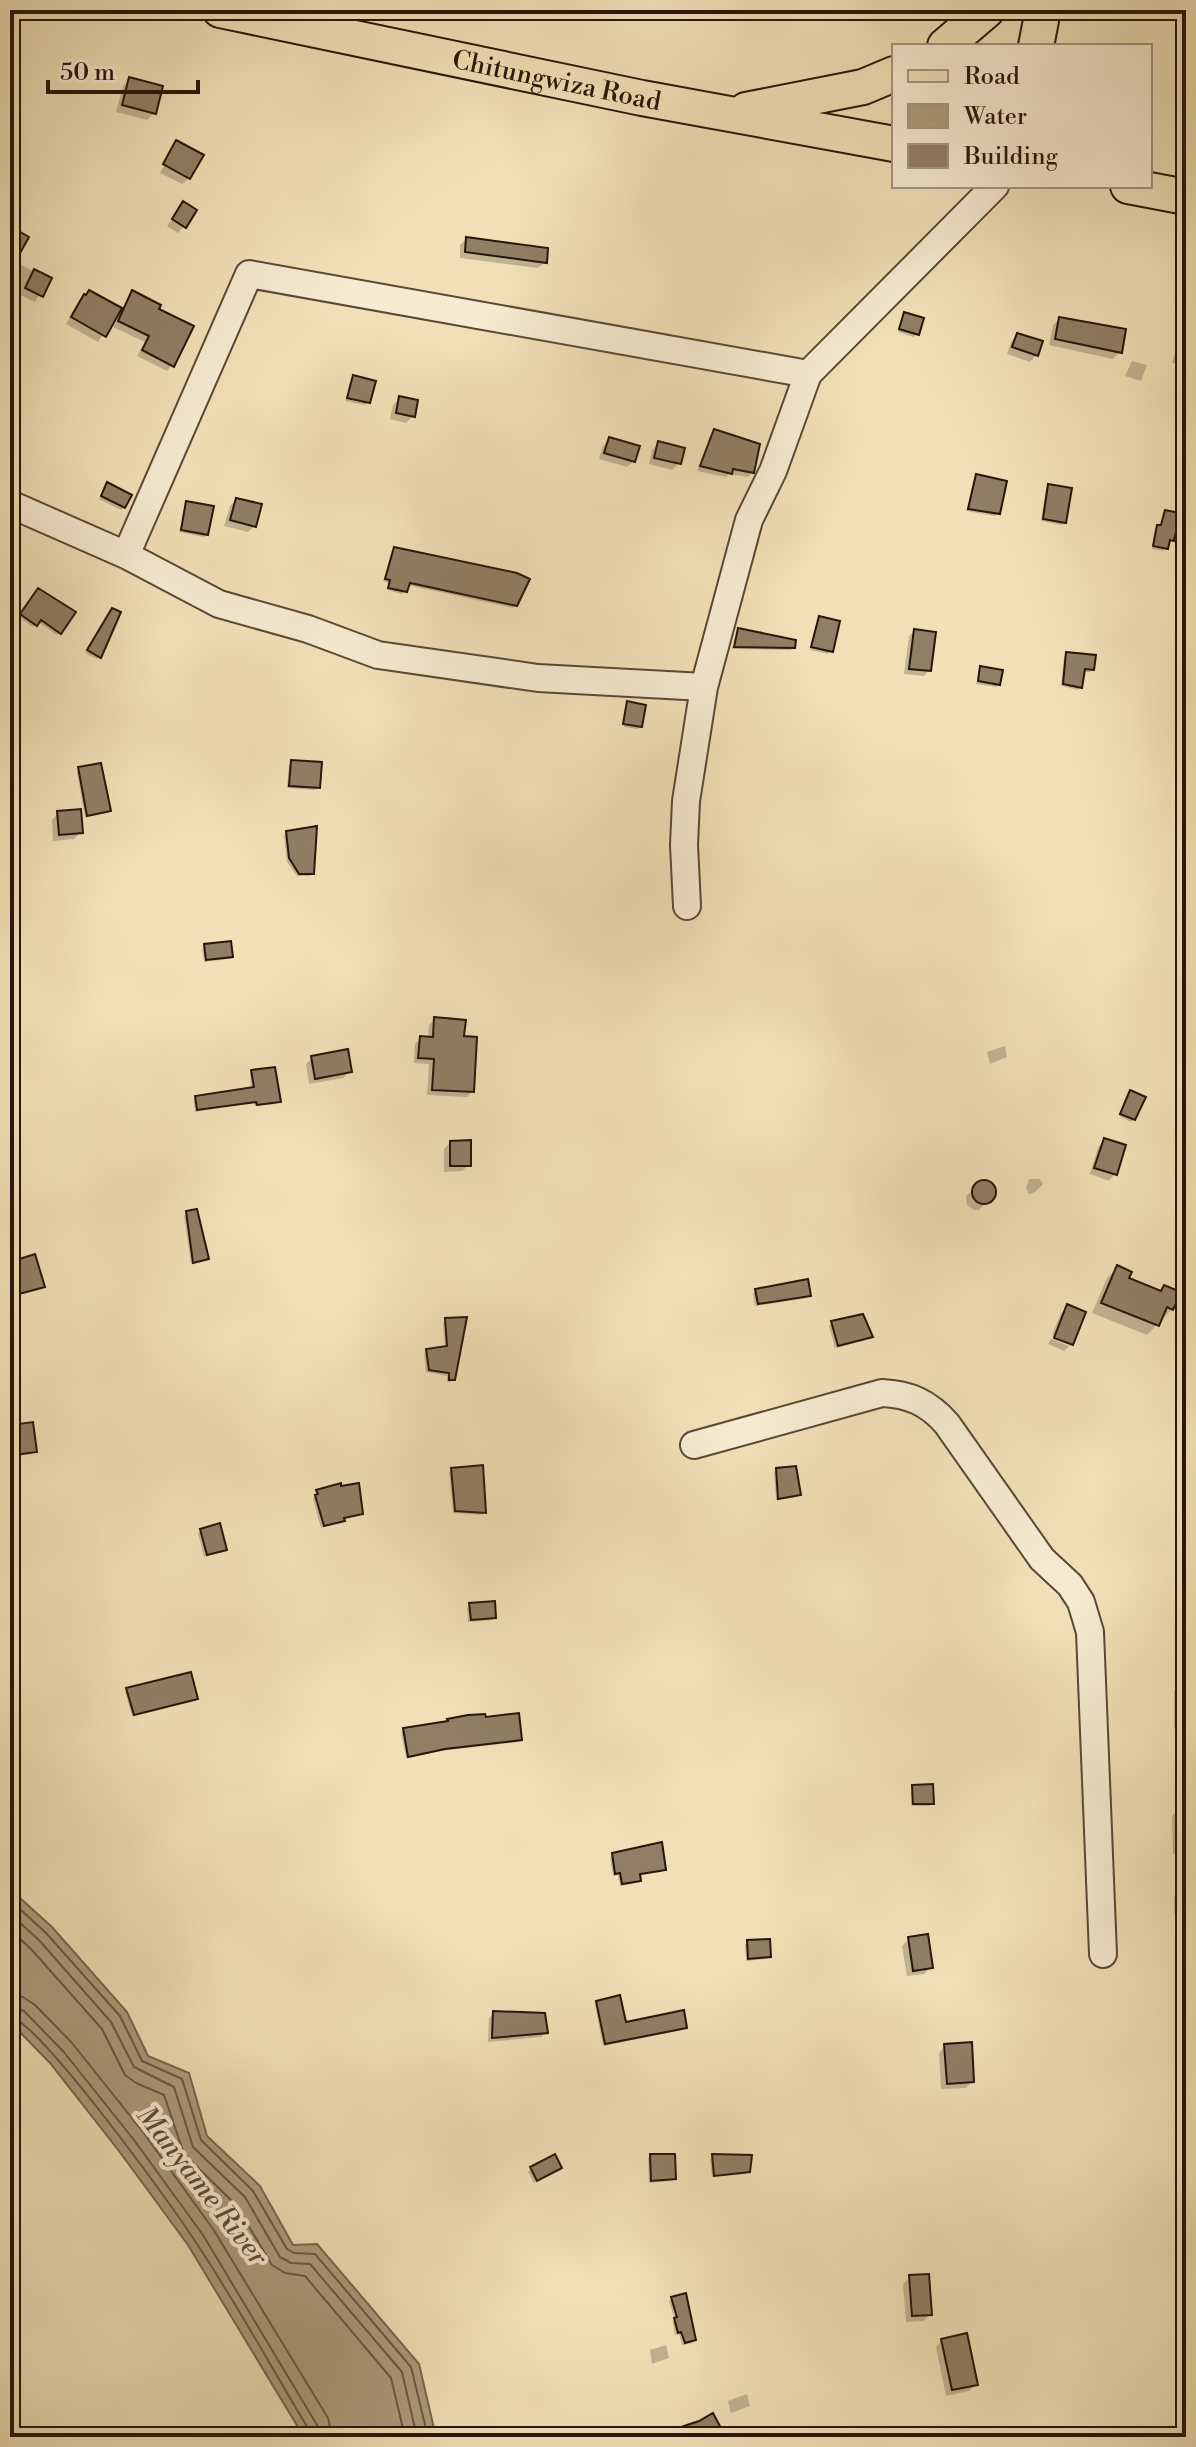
<svg xmlns="http://www.w3.org/2000/svg" width="1196" height="2447" font-family="'Libre Bodoni',serif">
  <style>
    .water { fill: #ac9b7c; stroke: #76654e; stroke-width: 2 }
    .shadow { fill: #0003 }
    .lines { fill: none; stroke-linecap: round; stroke-linejoin: round }
    .shore { stroke: #695843; stroke-width: 2 }
    .building { fill: #907f64; stroke: #26150a; stroke-width: 2 }
    .minor-casing { stroke: #594835; stroke-width: 30 }
    .major-casing { stroke: #26150a; stroke-width: 38 }
    .minor { stroke: #f6ebd0; stroke-width: 26 }
    .major { stroke: #f1e0b7; stroke-width: 34 }
    .labels { text-anchor: middle; stroke-width: 8; stroke-linejoin: round; paint-order: stroke }
    .street-label { font-size: 26px; fill: #26150a; stroke: #f6ebd0 }
    .water-label { font-size: 28px; font-style: italic; fill: #5c4b38; stroke: #f6ebd0 }
  </style>
  <rect width="100%" height="100%" fill="#f1e0b7"/>
  <filter id="stains"><feTurbulence type="fractalNoise" baseFrequency=".0025" numOctaves="4"/><feColorMatrix values="0 0 0 0 .2 0 0 0 0 .09 0 0 0 0 .02 0 0 0 .5 -.17"/></filter>
  <radialGradient id="worn" r=".72"><stop offset=".6" stop-color="#630" stop-opacity="0"/><stop offset="1" stop-color="#630" stop-opacity=".3"/></radialGradient>
  <path class="water" d="M10 1889 52 1927 127 2012 148 2056 189 2073 207 2136 260 2186 293 2245 317 2244 419 2364 436 2437H304L188 2245 119 2151 50 2063 10 2022Z"/>
  <path class="shadow" d="M130 79 154 113 147 120 116 112 123 86Z
    M176 143 189 178 182 184 160 173 174 148H171Z
    M183 204 184 226 178 233 167 226Z
    M10 229 15 258 18 259 16 262 49 279 35 302 10 290Z
    M467 239 545 262 538 268 460 258V245Z
    M90 292 122 310 133 293 157 310 172 365 167 371 137 356 145 342 113 327 118 318 115 316 98 342 66 324 78 302Z
    M905 314 917 334 914 337 898 332Z
    M1060 319 1120 352 1113 359 1049 345 1053 325Z
    M1181 330 1186 331V366L1172 363Z
    M1018 335 1036 355 1030 362 1007 354 1011 342Z
    M1132 361 1147 365 1141 381 1125 376Z
    M353 377 368 402 365 405 345 401Z
    M400 398 413 416 406 423 390 419 393 405Z
    M714 431 752 472 748 477 729 474 726 477 697 471 710 436Z
    M610 440 634 461 627 467 599 459 603 446Z
    M659 443 679 463 672 470 649 464 652 450Z
    M977 476 998 513 995 516 966 511Z
    M1049 486 1064 522 1062 525 1041 521 1046 489Z
    M105 487 124 507 121 510 99 499Z
    M236 500 255 526 248 532 224 526 230 506Z
    M187 503 207 534 204 537 179 532Z
    M1165 512 1186 516 1182 537 1167 543 1163 551 1152 549 1155 530 1160 527Z
    M394 550 516 605 513 608 407 585 402 594 387 590 389 583 383 581Z
    M36 593 60 633 57 635 38 622 33 627 19 617Z
    M110 613 99 657 97 659 85 653Z
    M820 618 831 651 828 654 810 650Z
    M738 630 793 647 791 650 732 649Z
    M914 631 929 670 924 676 904 674 909 636Z
    M1067 654 1093 670 1090 672H1083L1078 690 1061 686 1064 657Z
    M981 668 999 684 996 687 976 684Z
    M629 704 640 726 638 729 624 727Z
    M292 763 318 787 315 790 287 788 289 765Z
    M79 769 109 811 106 813 85 817 77 772Z
    M58 813 81 832 74 839 53 841 52 820Z
    M286 833 312 874 310 876H297L287 862 284 836Z
    M10 835 15 851 10 854Z
    M205 946 231 956 228 959 204 962 202 949Z
    M435 1019 461 1038 472 1091 467 1097 427 1095 429 1064 414 1063 415 1044 421 1038H428L429 1025Z
    M1005 1046 1007 1057 990 1064 987 1052Z
    M312 1058 350 1071 343 1078 309 1084 306 1064Z
    M252 1072 278 1101 276 1104 255 1106 254 1103 195 1112 194 1101 196 1098 251 1089 250 1074Z
    M1128 1095 1134 1119 1131 1122 1119 1116Z
    M1105 1141 1115 1174 1109 1181 1090 1174 1098 1147Z
    M450 1143 469 1165 462 1171 444 1172V1149Z
    M1029 1179H1040L1043 1184 1035 1192 1029 1194 1026 1188Z
    M985 1181 993 1186V1195L979 1210H974L967 1205 966 1196 981 1182Z
    M187 1213 207 1258 191 1264 184 1216Z
    M34 1257 42 1286 13 1296 10 1264Z
    M1117 1268 1126 1279 1159 1292 1164 1287 1172 1309 1147 1335 1092 1313 1107 1278Z
    M756 1291 809 1295 806 1298 755 1306 753 1293Z
    M1068 1307 1084 1313 1071 1344 1052 1335 1061 1313Z
    M446 1320 453 1379 450 1382H447V1376L426 1372 424 1353 427 1351 445 1348 443 1323Z
    M832 1323 870 1337 835 1348 829 1326Z
    M1051 1339 1069 1346 1064 1351 1048 1344Z
    M31 1424 35 1451 32 1454 10 1457V1428Z
    M452 1470 484 1512 481 1515 453 1513 449 1472Z
    M777 1470 799 1494 796 1497 776 1500 774 1472Z
    M317 1492 361 1513 321 1528 313 1499Z
    M201 1530 225 1549 204 1557 198 1533Z
    M470 1605 494 1617 491 1620 468 1622 467 1608Z
    M1180 1684H1186V1727L1174 1728V1691Z
    M127 1690 196 1698 132 1716 125 1692Z
    M448 1721 520 1740 517 1742 441 1751 406 1758 401 1732 404 1730 445 1724Z
    M913 1787 932 1803 929 1806H911V1790Z
    M1179 1809H1186V1965H1180L1177 1913H1174V1896L1178 1892V1854H1173L1172 1816Z
    M613 1855 664 1869 661 1872 638 1876 636 1883 620 1886 618 1875 613 1876 610 1858Z
    M909 1939 931 1967 924 1974 907 1976 902 1946Z
    M748 1942 769 1957 766 1959 746 1961 745 1945Z
    M597 2002 624 2025 685 2027 682 2030 603 2046 595 2005Z
    M494 2013 546 2032 541 2037 488 2042 489 2018Z
    M945 2046 972 2081 966 2088 941 2089 939 2053Z
    M651 2156 674 2179 671 2181 649 2183 648 2158Z
    M713 2156 748 2171 745 2174 712 2177 710 2159Z
    M531 2169 557 2171 534 2183 528 2172Z
    M910 2277 930 2314 923 2321 906 2322 903 2284Z
    M672 2299 694 2340 692 2343 682 2345 679 2334 675 2335 673 2322 675 2320 669 2301Z
    M942 2340 976 2384 969 2391 946 2396 936 2347Z
    M666 2345 669 2358 652 2364 650 2350Z
    M747 2394 750 2406 731 2413 728 2401Z
    M613 2429 615 2437H589L592 2435Z"/>
  <g class="lines">
    <path class="shore" d="M10 1900 46 1933 120 2016 142 2061 182 2079 201 2140 253 2191 287 2249 294 2253 315 2254 411 2367 428 2437
      M10 1914 39 1940 111 2022 134 2067 174 2087 193 2147 245 2197 280 2257 291 2263 310 2264 402 2372 417 2437
      M10 1930 31 1949 102 2029 125 2075 136 2083 164 2095 184 2154 236 2205 272 2265 285 2273 305 2276 391 2378 405 2437
      M10 1995 23 1997 35 2005 72 2043 143 2132 213 2229 328 2418 332 2437
      M10 2007 24 2011 63 2051 134 2140 203 2235 317 2425 320 2437
      M10 2017C38 2020 174 2208 195 2241 236 2302 271 2367 309 2430L310 2437"/>
  </g>
  <path class="building" d="M129 77 163 86 156 114 122 105Z
    M176 140 204 155 190 179 163 164Z
    M183 201 197 210 186 228 172 219Z
    M10 226 29 237 10 271Z
    M466 237 548 248 547 263 465 252Z
    M34 269 52 278 43 297 25 288Z
    M89 290 122 308 106 337 71 317 84 294 86 295Z
    M132 290 161 305 159 309 194 326 174 367 142 350 149 336 118 321Z
    M904 312 924 318 919 335 899 329Z
    M1059 317 1126 329 1122 353 1055 339Z
    M1017 333 1043 341 1038 356 1012 347Z
    M353 375 376 381 370 403 347 398Z
    M399 396 418 400 415 417 396 413Z
    M714 429 760 444 754 473 733 469 732 474 700 466Z
    M609 437 640 446 635 462 604 453Z
    M658 441 685 448 681 464 654 458Z
    M976 474 1007 481 1000 514 968 509Z
    M107 482 132 495 125 508 101 496Z
    M1048 484 1072 488 1066 523 1043 519Z
    M236 498 262 504 256 527 230 520Z
    M186 501 214 506 208 535 181 530Z
    M1165 510 1180 513 1174 541 1170 540 1168 549 1153 546 1157 525H1161Z
    M394 547 517 573 530 579 517 606 410 583 407 592 388 588 390 580 385 579Z
    M38 588 76 612 61 634 41 620 37 626 20 614Z
    M112 608 121 612 101 658 87 650Z
    M819 616 840 621 833 652 811 647Z
    M738 628 796 640 795 648 734 647Z
    M914 629 936 632 931 671 909 669Z
    M1066 652 1096 655 1094 670 1085 669 1082 688 1063 684Z
    M980 666 1003 670 1000 685 978 681Z
    M627 701 646 705 642 727 623 724Z
    M291 760 322 762 320 788 289 786Z
    M101 763 111 811 87 816 78 767Z
    M81 809 83 833 59 835 57 811Z
    M317 826 314 874H299L289 858 286 831Z
    M231 941 233 957 206 960 204 944Z
    M434 1017 466 1020 464 1036 477 1037 474 1092 432 1090 434 1059 418 1058 420 1036 433 1037Z
    M348 1049 352 1072 315 1079 311 1056Z
    M275 1067 281 1102 257 1105 256 1102 197 1110 195 1096 254 1087 251 1070Z
    M1130 1090 1146 1097 1135 1120 1120 1114Z
    M1104 1138 1126 1145 1117 1175 1094 1168Z
    M471 1140V1166H450V1141Z
    M972 1192a12 12 0 1 1 24 0a12 12 0 1 1-24 0Z
    M197 1209 209 1259 193 1263 186 1211Z
    M35 1254 45 1287 19 1294 10 1262Z
    M1117 1265 1132 1272 1129 1278 1161 1291 1164 1285 1181 1292 1173 1310 1167 1307 1159 1326 1101 1303Z
    M808 1279 811 1296 758 1304 755 1289Z
    M1067 1304 1086 1312 1073 1345 1054 1338Z
    M863 1314 873 1337 838 1346 831 1321Z
    M467 1317 455 1380H449V1373L429 1370 426 1349 447 1346 445 1318Z
    M33 1422 37 1452 15 1455 10 1425Z
    M483 1465 486 1513 455 1511 451 1468Z
    M796 1466 801 1495 778 1499 776 1468Z
    M341 1483V1486L359 1483 363 1514 344 1518 345 1521 324 1526 315 1495 318 1494 316 1490Z
    M220 1523 227 1550 207 1555 200 1529Z
    M495 1601 496 1618 471 1620 469 1603Z
    M191 1672 198 1699 134 1715 126 1688Z
    M519 1713 522 1740 445 1749 408 1757 403 1728 448 1721 447 1719 468 1715 485 1714 486 1717Z
    M933 1784 934 1804H913L912 1785Z
    M662 1842 666 1870 640 1874 641 1881 622 1884 620 1873 615 1874 612 1853Z
    M928 1934 933 1968 913 1971 908 1937Z
    M770 1939 771 1957 748 1959 747 1940Z
    M620 1995 626 2022 684 2010 687 2028 605 2044 596 2001Z
    M493 2011 545 2013 548 2033 492 2038Z
    M972 2042 974 2082 947 2084 944 2044Z
    M555 2154 562 2168 537 2181 530 2167Z
    M650 2154H675L676 2179 651 2181Z
    M712 2154 752 2155 750 2172 714 2176Z
    M929 2274 932 2315 912 2316 909 2275Z
    M686 2293 696 2340 685 2343 681 2332 678 2333 674 2318 677 2317 671 2297Z
    M967 2333 978 2385 952 2390 941 2339Z
    M713 2413 721 2428 704 2437H660V2434L699 2421Z"/>
  <g class="lines">
    <g class="minor-casing">
      <path id="minor" d="M10 504 126 555 219 604 308 629 378 655 538 678 704 687
        M126 555 249 274 808 374
        M687 906 684 845 686 801 704 687 749 520 773 471 808 374 995 186
        M694 1445 882 1393C909 1394 929 1403 947 1424L1042 1559 1070 1585 1081 1602 1090 1632 1103 1954"/>
    </g>
    <g class="major-casing">
      <g id="major">
        <path id="s1" d="M220 10 642 98 894 144"/>
        <path d="M945 46 987 10"/>
        <path d="M1036 46 1043 10"/>
        <path d="M746 110 863 87 894 74"/>
        <path d="M1128 186 1186 197"/>
      </g>
    </g>
    <use href="#minor" class="minor"/>
    <use href="#major" class="major"/>
  </g>
  <g class="labels">
    <g class="street-label">
      <text dy="9" stroke="none"><textPath href="#s1" startOffset="344">Chitungwiza Road</textPath></text>
    </g>
    <g class="water-label">
      <text transform="translate(203 2185) rotate(52)" y="10">Manyame River</text>
    </g>
  </g>
  <rect width="1196" height="2447" fill="none" stroke="#f1e0b7" stroke-width="40"/>
  <rect x="12" y="12" width="1172" height="2423" fill="none" stroke="#26150a" stroke-width="4"/>
  <rect x="20" y="20" width="1156" height="2407" fill="none" stroke="#26150a" stroke-width="2"/>
  <rect x="892" y="44" width="260" height="144" fill="#f6ebd0" stroke="#a39581" stroke-width="2"/>
  <rect x="908" y="70" width="40" height="12" fill="#f1e0b7" stroke="#a39581" stroke-width="2"/>
  <text x="964" y="84" font-size="24" fill="#26150a">Road</text>
  <rect x="908" y="104" width="40" height="24" fill="#ac9b7c" stroke="#a39581" stroke-width="2"/>
  <text x="964" y="124" font-size="24" fill="#26150a">Water</text>
  <rect x="908" y="144" width="40" height="24" fill="#907f64" stroke="#a39581" stroke-width="2"/>
  <text x="964" y="164" font-size="24" fill="#26150a">Building</text>
  <path d="M48 80v12h150v-12" fill="none" stroke="#26150a" stroke-width="4"/>
  <text x="60" y="80" font-size="24" fill="#26150a" stroke="#f6ebd0" stroke-width="6" paint-order="stroke">50 m</text>
  <rect width="100%" height="100%" filter="url(#stains)"/>
  <rect width="100%" height="100%" fill="url(#worn)"/>
</svg>
